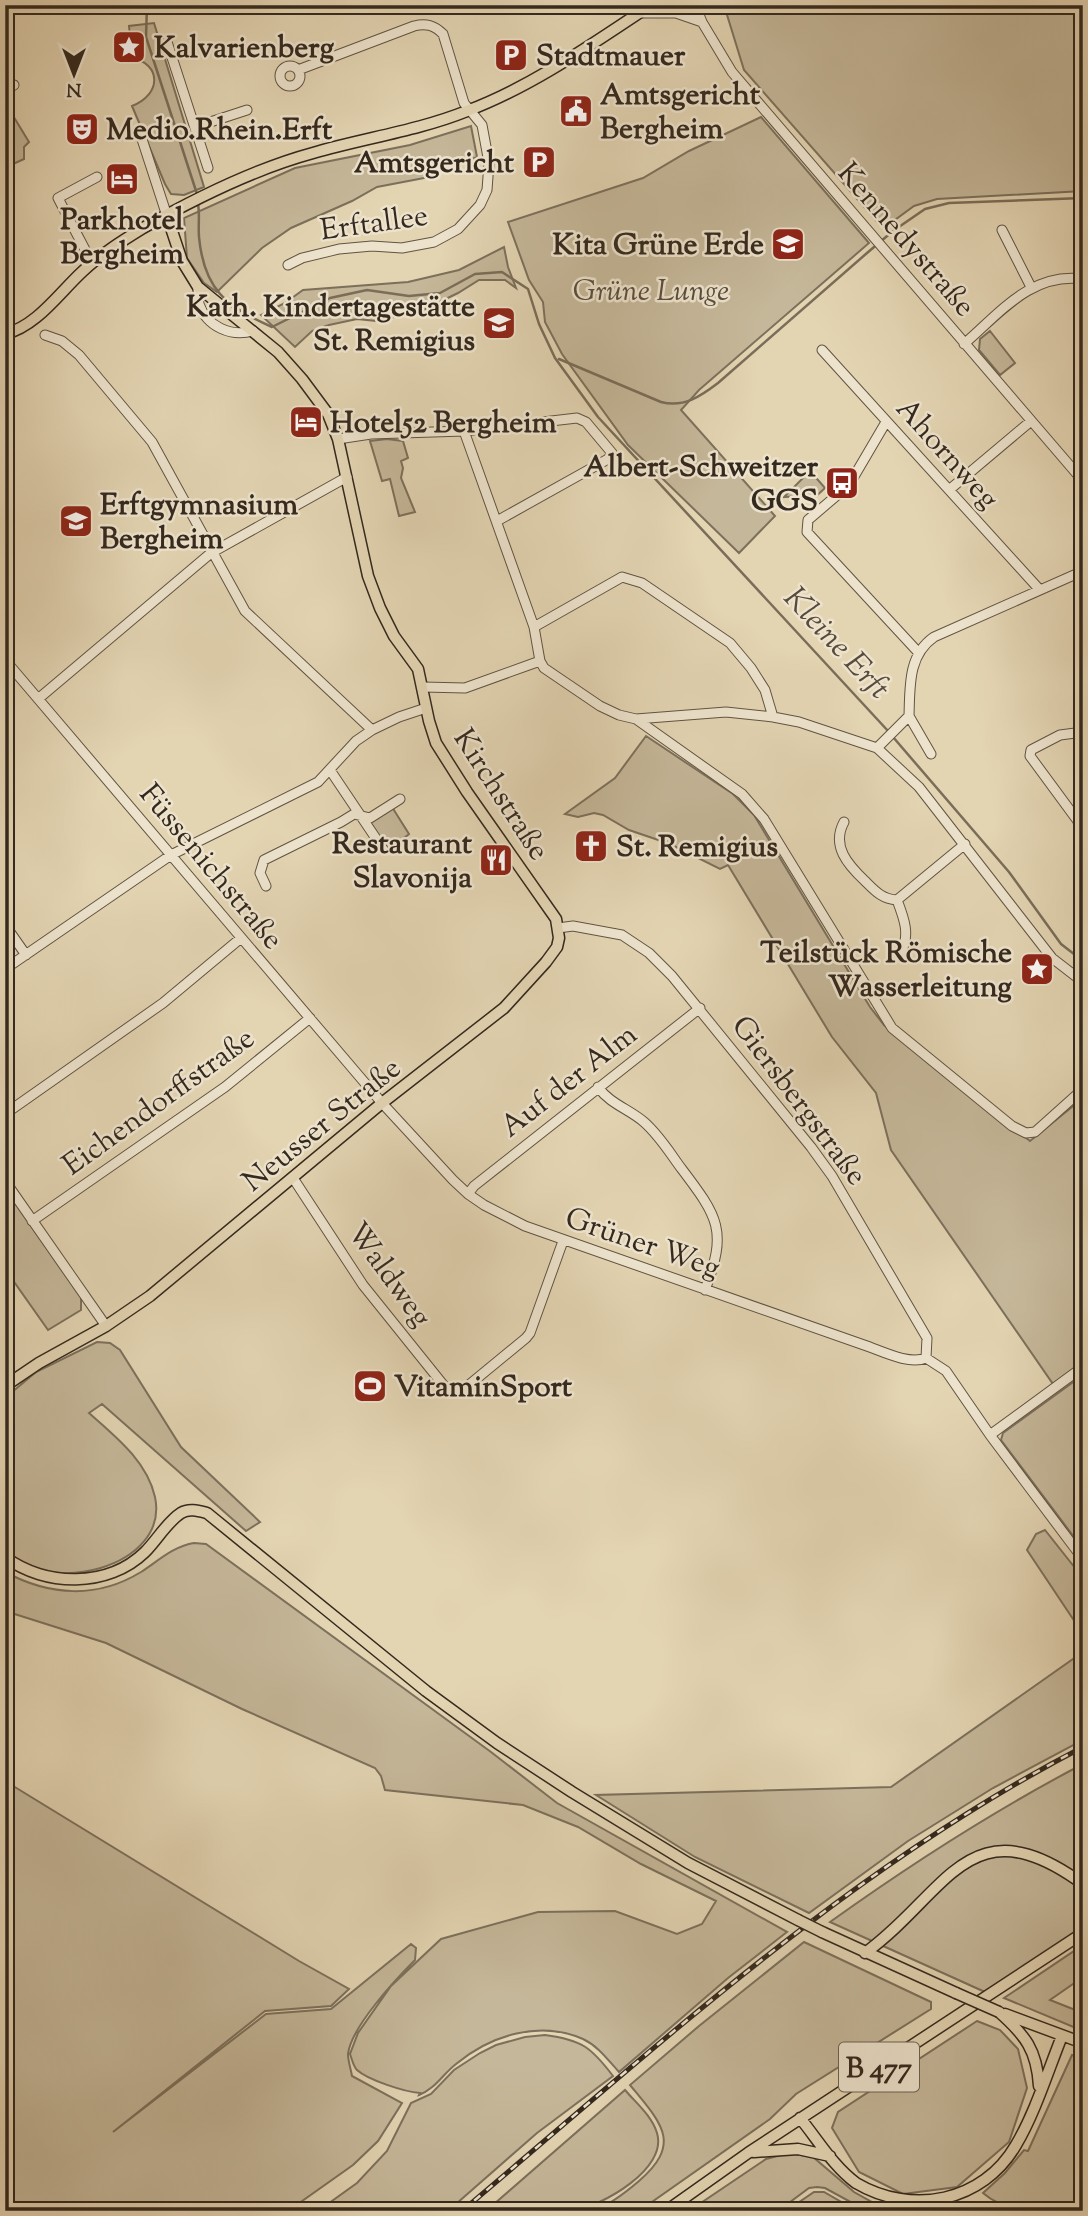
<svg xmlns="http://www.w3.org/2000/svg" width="1088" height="2216" font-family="'Sorts Mill Goudy',serif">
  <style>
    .green { fill: #c5b799; stroke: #7c705c; stroke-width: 2 }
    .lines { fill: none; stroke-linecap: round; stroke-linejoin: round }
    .stream { stroke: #7a6d59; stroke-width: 2.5 }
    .minor-casing { stroke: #605443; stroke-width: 11 }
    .major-casing { stroke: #34291e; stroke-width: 13 }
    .minor { stroke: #ede3cd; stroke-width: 9 }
    .major { stroke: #e3d4b2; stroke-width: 10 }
    .rail-casing { stroke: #34291e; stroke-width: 5 }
    .rail { stroke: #ede3cd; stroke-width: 2.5; stroke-dasharray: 8; stroke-linecap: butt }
    .major-bridge-casing { stroke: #34291e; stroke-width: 13; stroke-linecap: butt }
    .major-bridge { stroke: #e3d4b2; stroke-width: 10 }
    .labels { text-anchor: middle; stroke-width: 5; stroke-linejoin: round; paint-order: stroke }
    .shield { fill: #ede3cd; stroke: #6c6152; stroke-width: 2 }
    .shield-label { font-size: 28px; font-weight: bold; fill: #34291e }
    .poi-label { font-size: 30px; font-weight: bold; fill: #34291e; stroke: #ede3cd; text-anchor: start }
    .street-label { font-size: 30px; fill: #34291e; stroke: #ede3cd }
    .park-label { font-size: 30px; font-style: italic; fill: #584c3d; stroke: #ede3cd }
    .water-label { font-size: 32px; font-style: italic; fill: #574b3b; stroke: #ede3cd }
  </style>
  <rect width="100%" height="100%" fill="#e3d4b2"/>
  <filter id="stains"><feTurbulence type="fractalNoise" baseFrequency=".00286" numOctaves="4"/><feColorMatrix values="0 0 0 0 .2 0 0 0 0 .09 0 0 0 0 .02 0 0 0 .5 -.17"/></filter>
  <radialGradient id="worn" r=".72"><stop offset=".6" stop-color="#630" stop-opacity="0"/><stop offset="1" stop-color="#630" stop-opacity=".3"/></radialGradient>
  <path class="green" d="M724 5H1083V191L937 199 914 206 888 225H880L744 70Z
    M154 23 204 187 184 195 171 194 165 184 132 106C161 95 163 64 130 57V51L117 52 116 41 120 37 130 36 129 26Z
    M12 114 29 142 24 147V159L11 165 5 154V118Z
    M761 117 869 243 699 390 681 410 775 516 739 553 628 445 562 354 545 322 543 302 529 280 508 222 643 178 689 151Z
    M471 126 477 157 424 178 377 187 352 201 291 228 262 248 217 292 204 283 187 258 184 218 295 168 410 145Z
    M504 247 508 267 516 288 505 280H479L458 293 421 311 376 321 357 319 329 325 312 331 295 347 261 315 285 303 303 290 408 282 459 270Z
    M990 331 1015 363 1000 375 979 350 980 339Z
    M387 439 403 441 408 458 401 461 403 468 401 478 415 512 399 516 390 479 382 481 370 441Z
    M810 471 825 488 811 501 802 496 784 497Z
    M646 736 733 794 754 815 870 1007 884 1025 1030 1141 1083 1098V1362L1053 1384 891 1150 876 1093 832 1037 728 865 720 869 670 844 629 830 603 815 594 813 578 817 565 814 615 778Z
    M392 807 409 834 388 851 371 824V821Z
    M5 1188 81 1297V1310L48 1330 5 1269Z
    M97 1342 110 1343 120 1350 181 1447 260 1522 246 1531 102 1404 89 1413C115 1436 147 1461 155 1497 170 1568 45 1598 5 1549V1398L36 1372Z
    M1083 1375V1549L1001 1440 1003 1433Z
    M1045 1530 1083 1578V1634L1027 1550 1036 1534Z
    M194 1543 206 1544 491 1752 557 1803 787 1932 728 1978 619 2072C608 2060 598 2046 583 2039 540 2020 491 2035 456 2064 443 2074 435 2089 419 2095L420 2093C405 2092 368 2080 357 2070 353 2066 352 2059 350 2054L358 2033 391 1986 441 1939 538 1912 615 1911 677 1934 702 1924 716 1901 641 1864 578 1827 523 1805 385 1790 381 1776 375 1768 242 1709 106 1643 5 1611V1572C50 1596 97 1599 141 1572 158 1561 174 1546 194 1543Z
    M1083 1652V1740L993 1788 908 1841 809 1913 695 1857 596 1795 891 1787Z
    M1083 1764V1927L985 1992 830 1922C911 1864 995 1810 1083 1764Z
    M5 1781 299 1961 349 1989 331 2006 265 2011 113 2132 266 2014 331 2009 411 1944 416 1948 415 1960C396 1979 351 2027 348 2054 348 2061 351 2070 352 2076L402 2103 378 2141 353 2165 288 2211H5Z
    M804 1942 931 2002V2009L796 2094 770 2119 639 2211H593C610 2205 625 2193 639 2181 683 2143 661 2123 630 2085L699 2026Z
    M1083 1945V1977L1050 2000 1083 2013V2031L1004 1998Z
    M977 2021 1000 2030 1018 2049 1027 2088 1009 2142 957 2187 903 2194 859 2172 832 2128 838 2112Z
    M545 2035C582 2040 591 2047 613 2076L537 2133 448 2211H318L357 2183 387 2151 411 2103 431 2094 454 2070 480 2053 496 2045 525 2037Z
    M1072 2055 1083 2058V2211C1050 2211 1009 2216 983 2193L1005 2173 1024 2150 1028 2151Z
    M625 2090C636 2103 652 2116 657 2133 668 2169 602 2206 573 2211 549 2214 511 2211 486 2211Z
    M789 2153 813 2157 854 2192 872 2202 891 2209 911 2211H867L825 2188 817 2187 809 2188 778 2211H689L766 2159Z
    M814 2192H824L857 2211H786Z"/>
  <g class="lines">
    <path class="stream" d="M147 5 146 37 197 194
      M198 204C200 215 198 226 199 237 204 290 226 306 272 327L330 298 367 290 409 296 440 293 475 274 502 272 528 289 539 324 555 358 598 417 889 732
      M559 359 661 402C684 408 701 396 718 383L867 253 893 231 925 209 949 203 1083 198
      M893 737 1009 872 1061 944 1083 961"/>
    <g class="minor-casing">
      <path id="minor" d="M695 5 702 22 732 72 1083 481
        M639 13H676L702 22
        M167 42 208 168
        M280 76a10 10 0 1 1 20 0a10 10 0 1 1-20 0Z
        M5 91 14 85
        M195 127 247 110
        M139 130 167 216
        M1002 230 1031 287
        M92 263 58 198 97 177
        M288 265 302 258 339 249 372 246 402 248 434 242 458 229 480 205 487 190 489 163 482 125 464 103 443 34C434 25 426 23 414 26L298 70
        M198 287C198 292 198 299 199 304 207 327 231 337 253 331
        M45 335 62 341 79 355 152 442 245 611 372 730
        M964 344C1000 313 1031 272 1083 279
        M822 350 1039 589
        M886 422 849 485 808 520 807 532 918 652
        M464 431 534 627 540 661 544 668 600 706 619 715 636 719 726 712 773 717 799 722 877 748 919 787 1052 958 1083 982
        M338 439 371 434 464 431 577 418 586 422 612 453 608 459 497 521
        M949 490 1031 421
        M534 627 622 577 642 583 730 643 751 668 765 690 773 717
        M5 660 382 1103 453 1180 468 1194 484 1205 525 1226 864 1345C882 1351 908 1365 926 1358
        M423 687 465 688 540 661
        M38 699 211 553 347 477
        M909 716 931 754
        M636 719 742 794 764 819 892 1028 1012 1126 1026 1133 1035 1132 1083 1089
        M1083 732 1060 735 1031 750 1030 756 1083 828
        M877 748 909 716C910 686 908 655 934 637L1083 571
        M330 770 383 849
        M844 822C831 846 848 865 865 881 875 891 882 899 897 900
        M266 886 260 873 264 860 341 822 354 814 370 818 400 799
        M5 925 26 955
        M558 928 573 926 622 935 649 953 672 976 811 1147 832 1176 927 1338 926 1358
        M900 954C911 936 904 918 897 900L965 844
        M5 969 171 855 318 782 356 741 372 730 399 717 426 708
        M598 1087C610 1104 629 1109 644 1122 659 1135 670 1153 681 1168 718 1217 728 1230 705 1290
        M5 1114 163 1003 241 938
        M293 1178 363 1285 445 1387 454 1393 464 1389 526 1338 530 1333 563 1241
        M5 1181 106 1326
        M468 1194 474 1186 700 1008
        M32 1221 225 1087 310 1018
        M926 1358 946 1371 990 1435 1083 1559
        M990 1435 1083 1367"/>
    </g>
    <g class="major-casing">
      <path id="major" d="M5 334C37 326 59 293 83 271 101 254 122 241 143 228 196 198 254 169 313 153 364 138 417 131 467 111 533 86 592 44 651 5
        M5 1386 39 1363 106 1326 150 1296 382 1103 504 1008 546 962 557 947 559 938 556 919 467 792 436 743 429 721 418 669 394 636 380 608 368 576 338 439 328 414 302 379 278 352 198 287 182 261 167 216
        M5 1557C45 1587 108 1588 145 1552 157 1540 167 1522 181 1513 189 1508 199 1511 207 1513L426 1691 497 1743 572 1792 688 1863 798 1920
        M822 1932 956 1993
        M865 1953C947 1894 969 1801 1083 1884
        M999 2012C1025 2035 1037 2050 1039 2086
        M1005 2014 1083 2043
        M800 2118C818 2140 833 2166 856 2183 912 2216 983 2202 1016 2145 1035 2113 1048 2071 1062 2036
        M754 2152 798 2149 830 2156
        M666 2211 748 2153 1083 1933"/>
    </g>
    <use href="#minor" class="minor"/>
    <use href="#major" class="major"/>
    <g class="rail-casing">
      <path id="rail" d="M462 2211C660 2044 851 1867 1083 1747"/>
    </g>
    <use href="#rail" class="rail"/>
    <g class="major-bridge-casing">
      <path id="major-bridge" d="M798 1920 822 1932
        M956 1993 999 2012"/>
    </g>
    <use href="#major-bridge" class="major-bridge"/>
  </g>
  <defs>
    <g id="sight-square" transform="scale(1.75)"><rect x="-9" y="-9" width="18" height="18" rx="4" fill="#8f2418" stroke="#ede3cd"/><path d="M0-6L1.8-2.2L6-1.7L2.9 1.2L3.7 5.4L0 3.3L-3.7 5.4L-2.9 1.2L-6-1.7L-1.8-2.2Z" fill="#fff"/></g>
    <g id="parking-square" transform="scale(1.75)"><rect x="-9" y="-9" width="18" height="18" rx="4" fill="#8f2418" stroke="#ede3cd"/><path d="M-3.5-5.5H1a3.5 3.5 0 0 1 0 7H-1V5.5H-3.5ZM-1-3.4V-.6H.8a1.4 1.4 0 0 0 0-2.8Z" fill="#fff"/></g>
    <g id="civic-square" transform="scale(1.75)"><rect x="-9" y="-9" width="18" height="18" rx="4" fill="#8f2418" stroke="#ede3cd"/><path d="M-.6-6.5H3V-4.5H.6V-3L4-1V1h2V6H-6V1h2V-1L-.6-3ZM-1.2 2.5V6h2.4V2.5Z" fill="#fff"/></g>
    <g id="theatre-square" transform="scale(1.75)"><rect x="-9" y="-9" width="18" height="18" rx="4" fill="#8f2418" stroke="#ede3cd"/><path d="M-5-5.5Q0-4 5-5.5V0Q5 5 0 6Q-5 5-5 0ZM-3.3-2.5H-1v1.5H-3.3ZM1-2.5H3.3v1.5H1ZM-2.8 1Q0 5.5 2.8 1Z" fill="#fff"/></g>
    <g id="hotel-square" transform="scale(1.75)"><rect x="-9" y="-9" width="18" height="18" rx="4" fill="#8f2418" stroke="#ede3cd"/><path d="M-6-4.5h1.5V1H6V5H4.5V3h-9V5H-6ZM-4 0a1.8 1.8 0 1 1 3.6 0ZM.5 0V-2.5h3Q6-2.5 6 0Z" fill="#fff"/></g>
    <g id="school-square" transform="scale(1.75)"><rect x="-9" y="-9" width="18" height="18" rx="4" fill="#8f2418" stroke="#ede3cd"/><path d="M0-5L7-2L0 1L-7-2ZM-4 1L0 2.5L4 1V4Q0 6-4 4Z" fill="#fff"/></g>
    <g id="bus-square" transform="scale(1.75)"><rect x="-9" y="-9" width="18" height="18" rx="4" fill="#8f2418" stroke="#ede3cd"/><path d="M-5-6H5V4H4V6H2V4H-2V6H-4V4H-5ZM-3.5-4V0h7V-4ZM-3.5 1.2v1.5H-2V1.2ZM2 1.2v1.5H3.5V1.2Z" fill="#fff"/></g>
    <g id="church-square" transform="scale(1.75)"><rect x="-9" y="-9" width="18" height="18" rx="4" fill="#8f2418" stroke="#ede3cd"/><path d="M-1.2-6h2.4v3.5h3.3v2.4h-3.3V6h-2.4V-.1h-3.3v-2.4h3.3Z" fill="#fff"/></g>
    <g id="restaurant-square" transform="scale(1.75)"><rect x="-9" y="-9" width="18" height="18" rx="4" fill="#8f2418" stroke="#ede3cd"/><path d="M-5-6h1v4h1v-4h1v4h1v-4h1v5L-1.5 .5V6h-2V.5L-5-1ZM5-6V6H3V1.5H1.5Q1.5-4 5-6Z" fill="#fff"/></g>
    <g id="stadium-square" transform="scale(1.75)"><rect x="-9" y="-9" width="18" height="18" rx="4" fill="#8f2418" stroke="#ede3cd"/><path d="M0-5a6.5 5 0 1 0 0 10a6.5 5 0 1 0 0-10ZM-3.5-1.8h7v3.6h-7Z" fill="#fff"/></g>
  </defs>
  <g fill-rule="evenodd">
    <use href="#sight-square" x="129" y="47"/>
    <use href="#parking-square" x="511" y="55"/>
    <use href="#civic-square" x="576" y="111"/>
    <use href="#theatre-square" x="82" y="129"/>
    <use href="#parking-square" x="539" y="162"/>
    <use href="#hotel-square" x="122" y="179"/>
    <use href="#school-square" x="788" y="244"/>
    <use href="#school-square" x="499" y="323"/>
    <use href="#hotel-square" x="306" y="422"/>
    <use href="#bus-square" x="842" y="483"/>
    <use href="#school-square" x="76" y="521"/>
    <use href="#church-square" x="591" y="846"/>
    <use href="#restaurant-square" x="496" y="860"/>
    <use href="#sight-square" x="1037" y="969"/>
    <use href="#stadium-square" x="370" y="1386"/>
  </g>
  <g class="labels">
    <rect class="shield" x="839" y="2042.5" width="80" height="49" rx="5"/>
    <g class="shield-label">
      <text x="879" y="2077">B 477</text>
    </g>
    <g class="poi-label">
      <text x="154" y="57">Kalvarienberg</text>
      <text x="536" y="65">Stadtmauer</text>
      <text x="600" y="104">Amtsgericht<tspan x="600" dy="34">Bergheim</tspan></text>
      <text x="106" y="139">Medio.Rhein.Erft</text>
      <text x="514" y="172" text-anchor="end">Amtsgericht</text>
      <text x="122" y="229" text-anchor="middle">Parkhotel<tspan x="122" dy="34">Bergheim</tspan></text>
      <text x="764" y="254" text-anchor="end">Kita Grüne Erde</text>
      <text x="475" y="316" text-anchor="end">Kath. Kindertagestätte<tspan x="475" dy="34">St. Remigius</tspan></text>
      <text x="330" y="432">Hotel52 Bergheim</text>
      <text x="818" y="476" text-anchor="end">Albert-Schweitzer<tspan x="818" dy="34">GGS</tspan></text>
      <text x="100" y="514">Erftgymnasium<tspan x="100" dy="34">Bergheim</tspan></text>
      <text x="472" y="853" text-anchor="end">Restaurant<tspan x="472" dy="34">Slavonija</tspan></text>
      <text x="616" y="856">St. Remigius</text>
      <text x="1012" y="962" text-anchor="end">Teilstück Römische<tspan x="1012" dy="34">Wasserleitung</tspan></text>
      <text x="394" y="1396">VitaminSport</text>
    </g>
    <g class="street-label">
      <text transform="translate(374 222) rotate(-8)" y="10">Erftallee</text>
      <text transform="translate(907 239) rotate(49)" y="10">Kennedystraße</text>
      <text transform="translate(948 453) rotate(48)" y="10">Ahornweg</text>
      <text transform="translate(502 794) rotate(57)" y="10">Kirchstraße</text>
      <text transform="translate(212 866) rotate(50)" y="10">Füssenichstraße</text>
      <text transform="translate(568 1080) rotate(-38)" y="10">Auf der Alm</text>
      <text transform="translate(800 1100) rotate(53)" y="10">Giersbergstraße</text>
      <text transform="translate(158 1101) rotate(-36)" y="10">Eichendorffstraße</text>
      <text transform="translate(321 1124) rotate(-39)" y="10">Neusser Straße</text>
      <text transform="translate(643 1242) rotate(19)" y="10">Grüner Weg</text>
      <text transform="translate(390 1274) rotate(54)" y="10">Waldweg</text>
    </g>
    <g class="park-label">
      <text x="651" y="300">Grüne Lunge</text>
    </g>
    <g class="water-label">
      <text transform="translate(838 642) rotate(47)" y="11">Kleine Erft</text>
    </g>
  </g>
  <rect width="1088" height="2216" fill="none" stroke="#e3d4b2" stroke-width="28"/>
  <rect x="7" y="7" width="1074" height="2202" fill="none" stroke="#34291e" stroke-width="3.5"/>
  <rect x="14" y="14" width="1060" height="2188" fill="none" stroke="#34291e" stroke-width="2"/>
  <g transform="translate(74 74) rotate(180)" stroke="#ede3cd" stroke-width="5" paint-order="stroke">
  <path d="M0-5L12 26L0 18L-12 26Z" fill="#34291e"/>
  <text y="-10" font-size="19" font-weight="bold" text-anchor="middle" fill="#34291e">N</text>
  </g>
  <rect width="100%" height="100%" filter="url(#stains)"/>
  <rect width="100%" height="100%" fill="url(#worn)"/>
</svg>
